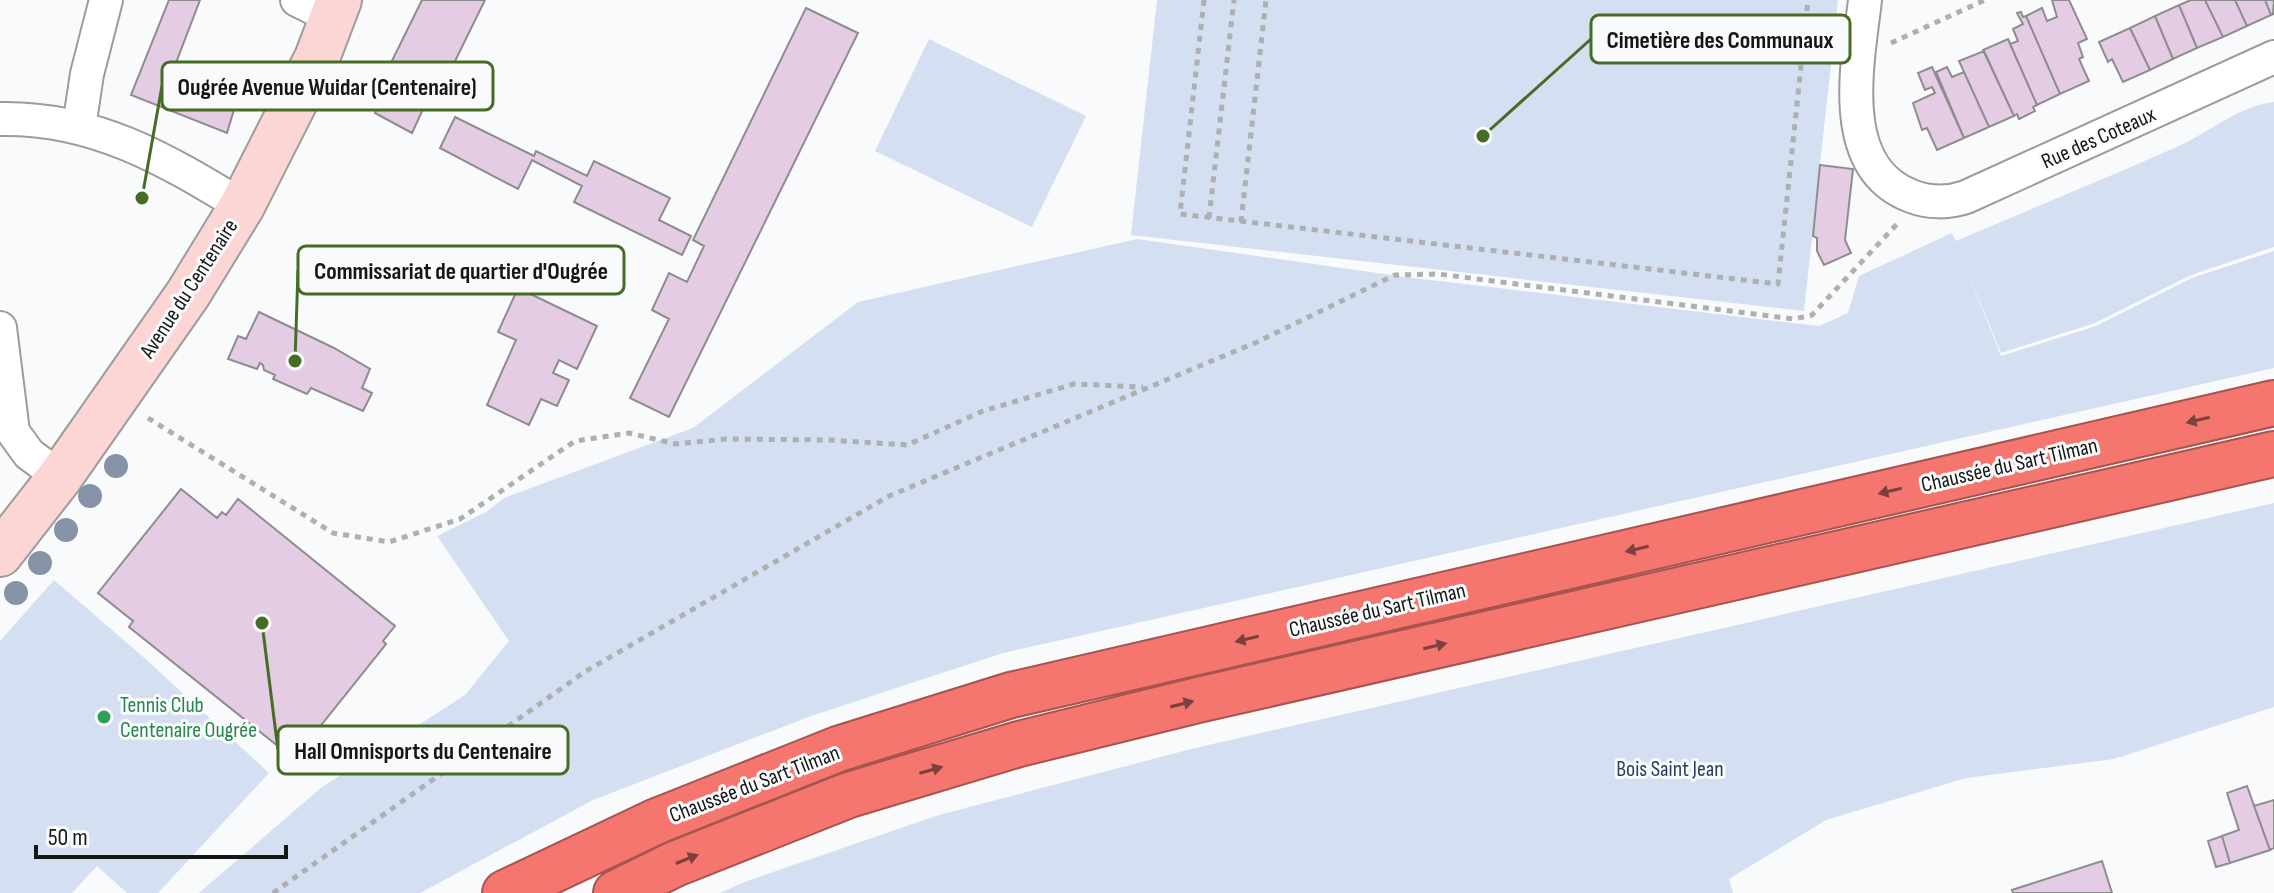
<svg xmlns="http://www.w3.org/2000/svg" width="2274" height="893" font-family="'Sofia Sans Condensed',sans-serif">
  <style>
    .green { fill: #d4dff2 }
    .building { fill: #e4cce5; stroke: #8e8d8e; stroke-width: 2 }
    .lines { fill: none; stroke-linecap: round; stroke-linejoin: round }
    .street-casing { stroke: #9c9c9d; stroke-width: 36 }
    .secondary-casing { stroke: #9c9c9d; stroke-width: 48 }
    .highway-casing { stroke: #a65450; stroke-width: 48 }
    .path { stroke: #aeafb0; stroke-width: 5; stroke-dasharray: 6 6; stroke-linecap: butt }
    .street { stroke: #fff; stroke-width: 32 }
    .secondary { stroke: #fcd6d4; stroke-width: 44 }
    .highway { stroke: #f4766e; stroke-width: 44 }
    .tree { fill: #8693a7 }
    .oneway { fill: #7a413e }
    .leisure-dot { fill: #2e9e5b; stroke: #f9fafb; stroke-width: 3 }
    .labels { text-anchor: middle; stroke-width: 6; stroke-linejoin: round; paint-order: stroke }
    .street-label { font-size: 22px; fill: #161617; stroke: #f9fafb }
    .leisure-label { font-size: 22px; fill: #27864d; stroke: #f9fafb; text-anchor: start }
    .park-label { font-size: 22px; fill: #273e63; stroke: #f9fafb }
    .leader { fill: none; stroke: #476c26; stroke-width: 3 }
    .callout-dot { fill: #476c26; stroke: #f9fafb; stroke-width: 3 }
    .callout { fill: #f9fafb; stroke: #476c26; stroke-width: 3 }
    .callout-label { font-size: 24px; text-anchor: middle; font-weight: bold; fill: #161617 }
  </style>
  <rect width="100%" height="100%" fill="#f9fafb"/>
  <path class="green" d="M1157 0H1838L1804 311 1131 235Z
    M929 39 1086 116 1032 227 875 151Z
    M2274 102V247L2191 275 2095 323 2001 353 1963 261 2001 356 2096 326 2192 278 2274 251V368L1003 653 811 716 593 800 420 893H199L322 787 465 695 509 641 437 536 486 512 504 498 693 428 858 302 1137 239 1405 277 1819 326 1848 313 1859 276 1952 233 1956 241C2030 209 2105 179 2179 146 2209 132 2241 105 2274 102Z
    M2274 503V707L2114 759 1966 778 1826 820 1729 879 1733 893H720L747 881 939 815 1195 748Z
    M54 580 148 661 269 773 158 893H127L97 866 72 893H0V641Z"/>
  <path class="building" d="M169 0H200L171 76 236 103 227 133 131 95Z
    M422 0H485L431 110 424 107 412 133 375 113 387 88 380 85Z
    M2052 0H2069L2087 39 2078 43 2083 57 2079 59 2089 81 2060 94 2026 16 2042 8 2047 21 2057 17Z
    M2191 0H2205L2223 37 2197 48 2179 5Z
    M2205 0H2235L2247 26 2223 37Z
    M2235 0H2265L2271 15 2247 26Z
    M2265 0H2274L2273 14 2271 15Z
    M2179 5 2197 48 2173 59 2155 16Z
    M806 8 858 33 669 417 630 398 669 319 652 310 669 273 687 282 704 246 693 240Z
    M2021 12 2023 17 2026 16 2060 94 2037 105 2010 44 2018 41 2013 29 2023 24 2017 13Z
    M2155 16 2173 59 2150 70 2130 28Z
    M2130 28 2150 70 2123 82 2112 59 2108 62 2099 42Z
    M2008 39 2037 105 2033 107 2035 111 2019 119 2017 114 2014 116 1983 50Z
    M1984 51 2014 116 1989 127 1959 61Z
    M1932 67 1964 138 1937 150 1927 128 1922 130 1913 103 1935 93 1932 87 1925 90 1918 73Z
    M1947 67 1952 77 1964 72 1989 127 1964 138 1936 72Z
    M455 117 534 156 536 151 587 176 594 161 670 198 659 220 691 236 682 255 574 202 582 186 532 160 518 189 440 148Z
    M1820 165 1853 169 1845 240 1851 253 1824 265 1817 251V238L1813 236Z
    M518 288 597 326 577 369 559 360 553 373 569 380 557 406 541 399 529 425 487 405 516 340 498 332Z
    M259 312 334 348 370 369 362 388 372 393 363 411 311 388 307 394 273 379 275 375 264 370 263 365 260 363 257 369 228 359 238 336 246 339Z
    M181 489 217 518 222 512 226 515 238 499 395 626 383 641 386 644 294 759 129 627 133 621 98 593Z
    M2247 786 2270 850 2230 863 2222 836 2239 830 2227 793Z
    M2274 800V848L2270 850 2254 806Z
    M2222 836 2230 863 2216 867 2208 841Z
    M2102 861 2112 893H2013L2012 890Z"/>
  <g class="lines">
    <g class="street-casing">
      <path id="street" d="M297 0 333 18
        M1865 0C1858 62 1835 167 1911 196 1929 203 1949 203 1966 197L2274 57
        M0 119C94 117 165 159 242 206
        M79 127 87 74 106 0
        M0 328 13 432 29 454 60 477"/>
    </g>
    <g class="secondary-casing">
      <path id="secondary" d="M0 554 60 477 188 294 242 206 317 58 339 0"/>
    </g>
    <g class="highway-casing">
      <path id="highway" d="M505 893 657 821 838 749 1011 695 2274 403
        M616 893 675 864 849 795 1019 744 1198 700 2274 454"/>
    </g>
    <path class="path" d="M1204 0 1180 214 1778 284 1808 0
      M1891 43 1985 0
      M1209 218 1234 0
      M1241 222 1266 0
      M148 418 333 533 389 542 460 519 575 441 629 433 676 444 726 439 829 440 907 445 983 411 1074 384 1143 387
      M273 893 586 671 889 496 1257 342 1395 275 1438 274 1794 319 1812 315 1897 224"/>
    <use href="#street" class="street"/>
    <use href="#secondary" class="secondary"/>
    <use href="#highway" class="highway"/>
  </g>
  <g class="tree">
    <circle cx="116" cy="466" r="12"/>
    <circle cx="90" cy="496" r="12"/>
    <circle cx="66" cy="530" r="12"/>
    <circle cx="40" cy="563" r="12"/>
    <circle cx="16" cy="593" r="12"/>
  </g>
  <defs><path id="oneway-solid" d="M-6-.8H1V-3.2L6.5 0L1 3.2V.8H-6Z" transform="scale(2)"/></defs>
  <g class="oneway">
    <use href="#oneway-solid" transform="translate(2198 420) rotate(167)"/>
    <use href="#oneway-solid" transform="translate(1890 491) rotate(167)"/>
    <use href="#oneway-solid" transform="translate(1637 549) rotate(167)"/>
    <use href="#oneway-solid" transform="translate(1247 639) rotate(167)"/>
    <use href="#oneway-solid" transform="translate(1435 646) rotate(-13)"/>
    <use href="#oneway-solid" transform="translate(1182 704) rotate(-14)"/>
    <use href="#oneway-solid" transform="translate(931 770) rotate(-16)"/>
    <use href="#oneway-solid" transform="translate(687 859) rotate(-22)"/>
  </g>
  <circle class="leisure-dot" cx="104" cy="717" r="8"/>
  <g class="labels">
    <g class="street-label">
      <text transform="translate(2098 137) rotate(-24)" y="8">Rue des Coteaux</text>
      <text transform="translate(188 288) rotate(-57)" y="8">Avenue du Centenaire</text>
      <text transform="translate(2009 464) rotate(-13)" y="8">Chaussée du Sart Tilman</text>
      <text transform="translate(1377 609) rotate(-13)" y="8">Chaussée du Sart Tilman</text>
      <text transform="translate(754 783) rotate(-21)" y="8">Chaussée du Sart Tilman</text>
    </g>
    <g class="leisure-label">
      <text x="120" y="712">Tennis Club<tspan x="120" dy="25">Centenaire Ougrée</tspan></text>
    </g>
    <g class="park-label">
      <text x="1670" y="776">Bois Saint Jean</text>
    </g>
  </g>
  <path class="leader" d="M1483 136L1591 39M142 198L162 86M295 361L298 270M262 623L278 750"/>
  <g class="callout-dot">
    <circle cx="1483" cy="136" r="8"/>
    <circle cx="142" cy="198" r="8"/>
    <circle cx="295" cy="361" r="8"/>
    <circle cx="262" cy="623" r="8"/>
  </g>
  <g class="callout">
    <rect x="1591" y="15" width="259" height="48" rx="8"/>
    <rect x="162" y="62" width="331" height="48" rx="8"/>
    <rect x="298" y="246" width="326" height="48" rx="8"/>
    <rect x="278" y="726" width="290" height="48" rx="8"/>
  </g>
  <g class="callout-label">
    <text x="1720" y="48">Cimetière des Communaux</text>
    <text x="327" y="95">Ougrée Avenue Wuidar (Centenaire)</text>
    <text x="461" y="279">Commissariat de quartier d'Ougrée</text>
    <text x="423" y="759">Hall Omnisports du Centenaire</text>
  </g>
  <path d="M36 845v12h250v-12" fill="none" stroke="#161617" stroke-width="4"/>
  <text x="48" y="845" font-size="24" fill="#161617" stroke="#f9fafb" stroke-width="6" paint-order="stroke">50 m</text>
</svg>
